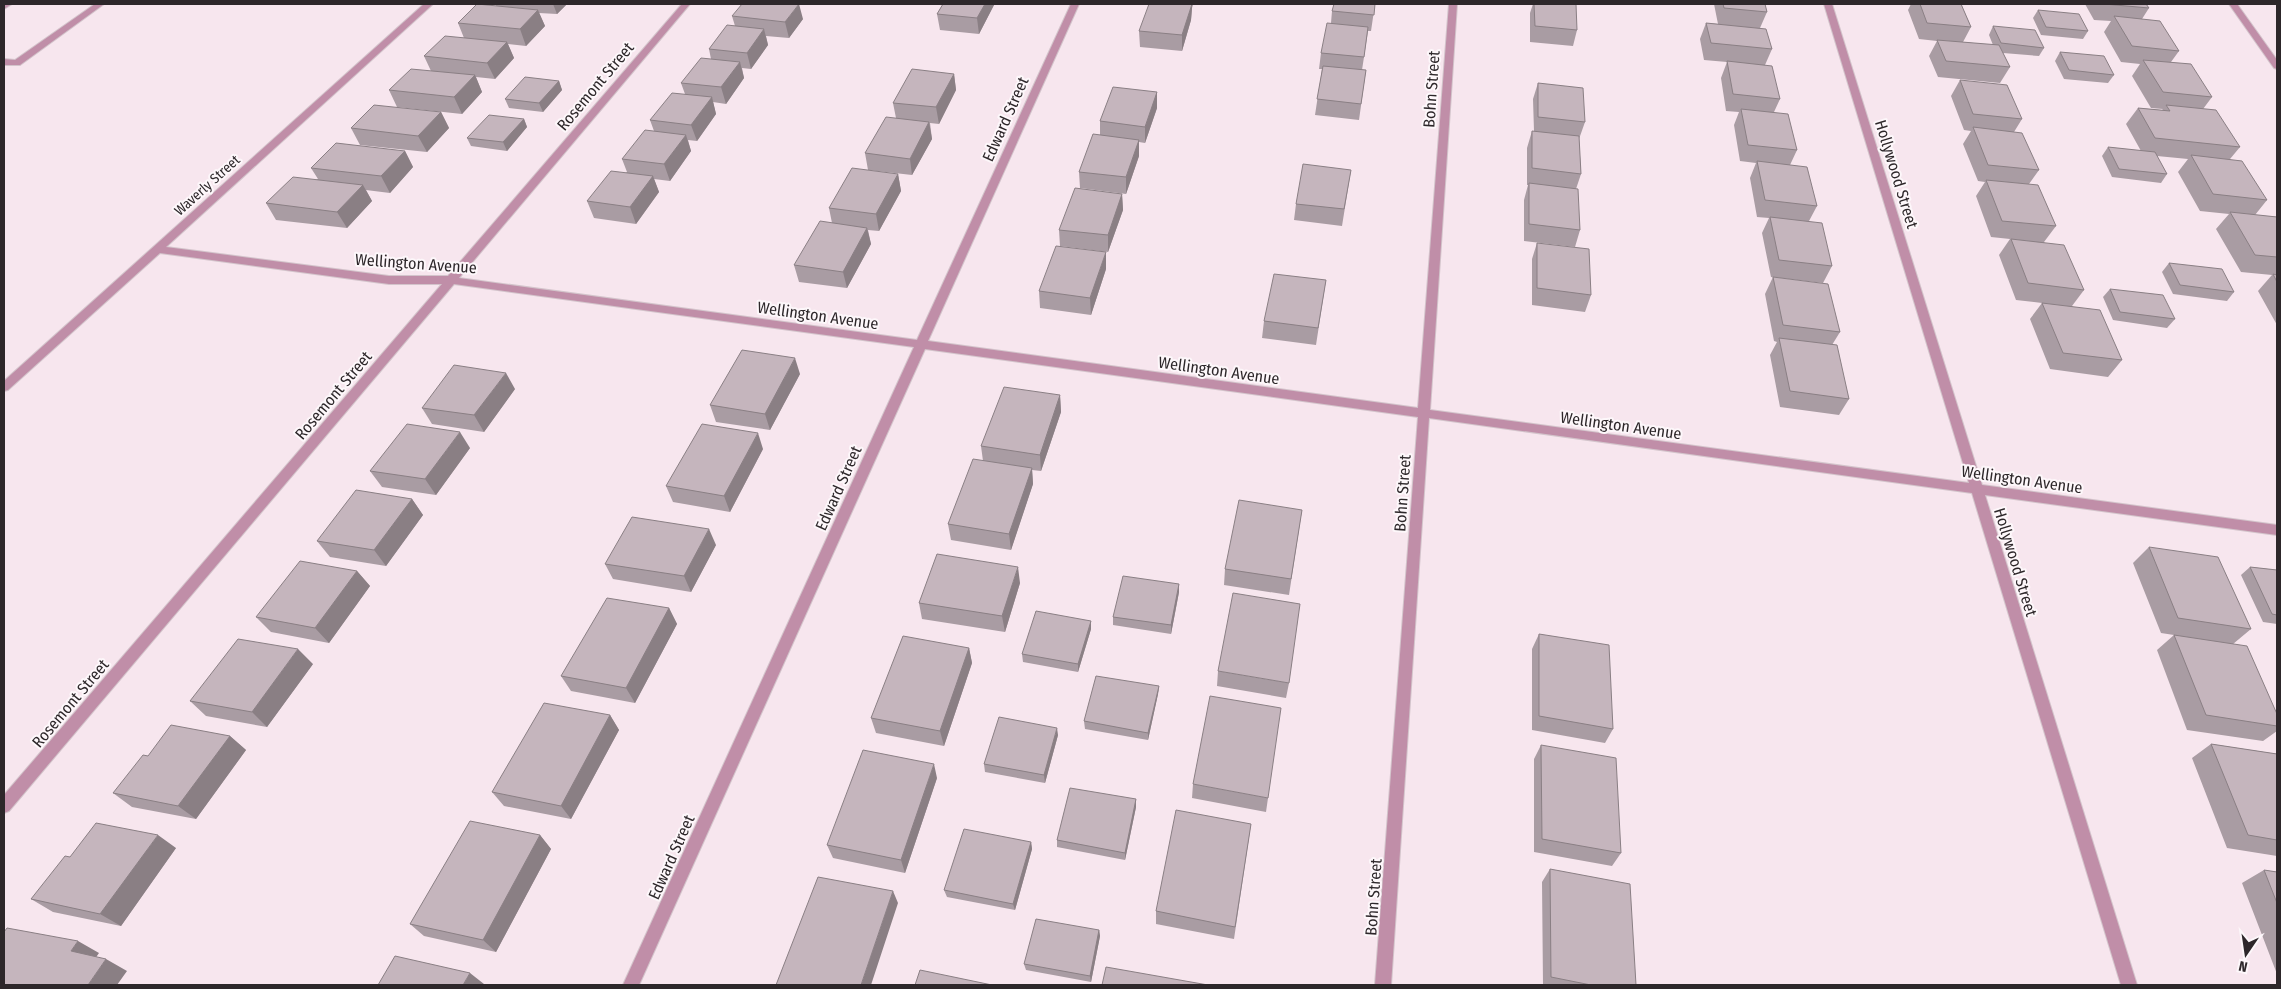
<svg xmlns="http://www.w3.org/2000/svg" width="2281" height="989" font-family="'Fira Sans Condensed',sans-serif">
  <style>
    .lines { fill: none; stroke-linecap: round; stroke-linejoin: round }
    .minor-casing { stroke: #d3c4cb; stroke-width: 2 }
    .minor { fill: #c08ea8; fill-rule: evenodd }
    .wall { fill: #a99ca3 }
    .shaded-wall { fill: #8a7f84 }
    .building { fill: #c5b5bd; stroke: #8a7f84 }
    .labels { text-anchor: middle; stroke-width: 4; stroke-linejoin: round; paint-order: stroke }
    .far-street-label { font-size: 14px; fill: #2d272a; stroke: #fdf7fa }
    .street-label { font-size: 16px; fill: #2d272a; stroke: #fdf7fa }
  </style>
  <rect width="100%" height="100%" fill="#f7e6ee"/>
  <g class="lines">
    <g class="minor-casing">
      <path id="minor" d="M4 4H12L4 9Z
        M95 4H104L20 65H4V59L15 60Z
        M424 4H433L166 247 389 276H448L682 4H690L459 278 917 340 1071 4H1079L928 341 1418 408 1449 4H1457L1430 410 1969 483 1824 4H1832L1982 485 2277 525V535L1985 495 2137 985H2121L1972 493 1429 418 1391 985H1375L1418 417 925 349 639 985H623L914 347 454 284 9 811 4 813V795L442 284H389L160 253 8 390 4 391V381Z
        M2229 4H2237L2277 60V69L2274 68Z"/>
    </g>
    <use href="#minor" class="minor"/>
  </g>
  <path class="wall" d="M496 4H567L557 14 539 13 545 26 526 46 508 44 514 58 495 79 476 77 482 92 462 114 397 107 389 90 431 71 424 56 464 38 458 23 496 6Z
    M943 4H994V5L979 34 940 30 937 14Z
    M1375 4 1371 31H1368L1362 70H1366L1359 120 1315 115 1322 69H1319L1321 53 1331 23 1332 11Z
    M1533 4H1534L1577 30 1573 46 1530 42V13Z
    M1714 4H1765L1767 12 1760 28 1772 49 1765 65 1780 99 1774 112 1797 150 1790 165 1817 206 1809 221 1832 266 1823 283 1771 277 1762 233 1769 218 1757 217 1750 178 1756 163 1740 161 1734 125 1739 112 1726 111 1721 78 1727 62 1704 60 1700 39 1706 23 1718 24Z
    M1911 4H1961L1971 27 1963 42 1993 45 1989 35 1993 26 2044 48 2039 56 2003 53 2010 67 2000 83 1938 77 1929 56 1937 41 1919 39 1908 10Z
    M2085 4H2146L2149 8 2142 19 2179 51 2171 62 2212 97 2203 109 2240 147 2230 159 2267 200 2255 215 2277 217V325L2258 291 2272 275 2241 272 2216 229 2229 214 2200 211 2178 172 2188 159 2157 156 2167 174 2161 183 2112 177 2102 156 2108 147 2141 151 2126 124 2138 108 2162 110 2163 109 2151 108 2132 76 2140 64 2121 62 2104 32 2111 21 2094 20Z
    M1192 8 1191 20 1182 51 1140 47 1139 31Z
    M2038 10 2088 31 2083 39 2041 35 2033 18Z
    M732 16 803 19 789 38 766 36 768 45 751 69 742 68 744 78 726 104 713 102 716 114 697 141 688 140 691 151 670 181 654 179 659 192 636 224 594 218 587 201 627 172 622 159 654 131 650 120 685 94 681 83 711 59 709 49 735 26Z
    M2060 52 2114 75 2108 83 2064 79 2055 61Z
    M954 74 956 90 939 124 930 123 932 139 912 175 868 170 865 153 896 118 893 103Z
    M1960 80 2022 119 2014 132 2039 170 2029 184 2056 226 2044 242 2084 290 2072 306 2122 360 2108 377 2050 369 2030 319 2042 303 2016 300 1999 255 2010 239 1991 237 1976 196 1985 182 1978 181 1963 144 1971 131 1964 130 1951 96Z
    M559 81 562 90 543 112 509 108 505 99Z
    M1538 83 1585 122 1579 139 1581 174 1576 189 1580 230 1575 247 1524 241V200L1528 185H1527V148L1532 131H1534L1533 99Z
    M1157 92V108L1145 143 1139 142V156L1126 194 1080 188 1079 172 1100 135V121Z
    M441 112 449 128 427 152 360 145 351 128Z
    M524 119 527 127 507 151 471 146 467 138Z
    M405 151 413 167 390 193 366 190 372 201 347 228 276 220 266 203 318 179 311 168Z
    M1351 170 1342 226 1294 220 1296 204Z
    M898 174 901 191 879 231 868 230 871 244 847 288 799 282 794 265 832 223 829 208Z
    M1122 194 1123 210 1108 252 1060 246 1059 230Z
    M1537 243 1591 295 1585 312 1532 305V259Z
    M2169 263 2234 292 2227 301 2173 294 2162 272Z
    M1106 269 1091 315 1040 308 1039 291Z
    M1773 277 1840 332 1832 345 1849 399 1839 415 1780 407 1770 355 1777 342 1774 341 1765 294Z
    M1326 280 1316 345 1262 338 1264 321Z
    M2110 289 2175 319 2167 328 2113 320 2103 297Z
    M800 374 770 430 716 422 710 405Z
    M515 389 484 432 432 424 422 408Z
    M1060 395 1061 412 1041 471 1032 470 1033 484 1011 550 951 540 948 524 983 461 981 446Z
    M470 448 436 495 382 487 370 471Z
    M763 449 730 512 673 502 666 486Z
    M412 499 423 515 386 566 330 557 317 541Z
    M1302 510 1289 595 1224 585 1225 569Z
    M716 545 691 592 613 579 605 564Z
    M2149 547 2251 629 2233 644 2277 714V731L2263 741 2187 730 2157 650 2174 635 2161 633 2133 563Z
    M2250 567 2277 570V624L2263 622 2241 575Z
    M357 571 370 586 329 643 271 632 256 617Z
    M1020 583 1005 632 922 619 919 603Z
    M1179 584V592L1171 634 1113 625V617Z
    M669 608 677 624 635 703 571 691 561 676Z
    M1091 621V629L1078 672 1023 662 1022 654Z
    M1539 634 1613 729 1605 743 1532 730V649Z
    M969 648 972 663 944 746 876 733 871 718Z
    M313 664 267 727 206 716 190 701Z
    M1218 671 1289 683 1286 698 1217 686Z
    M1159 686 1158 694 1148 740 1085 729 1084 721Z
    M610 715 619 730 571 819 504 806 492 792Z
    M1058 735 1045 783 985 772 984 764Z
    M230 736 246 750 196 819 132 807 113 793 148 756Z
    M2211 744 2277 754V856L2227 848 2192 758Z
    M1541 745 1621 853 1612 866 1534 852V759Z
    M937 778 905 873 833 858 827 845Z
    M1193 784 1268 798 1266 812 1192 798Z
    M1136 799V807L1125 860 1057 847V840Z
    M1251 824 1234 939 1156 924V911Z
    M540 835 551 849 496 952 424 936 410 924Z
    M1031 842 1032 849 1015 910 947 897 944 890Z
    M176 848 121 926 53 912 31 899 70 857Z
    M1550 869 1636 985H1543L1542 882Z
    M2264 870 2277 872V974L2242 883Z
    M1099 930 1100 936 1091 982 1026 970 1024 964Z"/>
  <path class="shaded-wall" d="M553 4H567L557 14Z
    M799 4 803 19 789 38 785 22Z
    M985 4H994V5L979 34 977 18Z
    M1192 4H1193L1192 8 1191 20 1182 51V35Z
    M538 10 545 26 526 46 520 29Z
    M764 29 768 45 751 69 747 53Z
    M507 42 514 58 495 79 487 63Z
    M740 62 744 78 726 104 721 87Z
    M954 74 956 90 939 124 936 107Z
    M475 75 482 92 462 114 454 97Z
    M559 81 562 90 543 112 539 103Z
    M1157 92V108L1145 143V127Z
    M712 97 716 114 697 141 691 125Z
    M441 112 449 128 427 152 418 136Z
    M524 119 527 127 507 151 503 142Z
    M929 122 932 139 912 175 910 159Z
    M686 135 691 151 670 181 664 164Z
    M1139 140V156L1126 194V177Z
    M405 151 413 167 390 193 381 176Z
    M898 174 901 191 879 231 876 214Z
    M653 176 659 192 636 224 630 207Z
    M363 185 372 201 347 228 337 212Z
    M1122 194 1123 210 1108 252V235Z
    M867 228 871 244 847 288 843 272Z
    M1106 252V269L1091 315 1090 298Z
    M795 358 800 374 770 430 765 414Z
    M506 373 515 389 484 432 474 415Z
    M1060 395 1061 412 1041 471 1040 455Z
    M460 432 470 448 436 495 425 479Z
    M758 433 763 449 730 512 724 496Z
    M1032 468 1033 484 1011 550 1009 534Z
    M412 499 423 515 386 566 374 550Z
    M709 529 716 545 691 592 684 576Z
    M1018 567 1020 583 1005 632 1002 616Z
    M357 571 370 586 329 643 315 628Z
    M1179 584V592L1171 634V625Z
    M669 608 677 624 635 703 626 688Z
    M1091 621V629L1078 672V664Z
    M969 648 972 663 944 746 940 731Z
    M298 649 313 664 267 727 252 712Z
    M1159 686 1158 694 1148 740V733Z
    M610 715 619 730 571 819 561 806Z
    M1057 728 1058 735 1045 783 1044 775Z
    M230 736 246 750 196 819 178 806Z
    M934 764 937 778 905 873 901 860Z
    M1136 799V807L1125 860V853Z
    M158 835 176 848 121 926 100 914Z
    M540 835 551 849 496 952 483 940Z
    M1031 842 1032 849 1015 910 1013 904Z
    M893 891 898 903 871 985H861Z
    M1099 930 1100 936 1091 982 1090 976Z
    M78 941 99 953 92 963 71 951Z
    M106 959 127 971 117 985H88Z
    M470 973 484 984 483 985H463Z"/>
  <path class="building" d="M477 4 538 10 520 29 458 23Z
    M742 4H799L785 22 732 16Z
    M943 4H985L977 18 937 14Z
    M1149 4H1192L1182 35 1139 31Z
    M1334 4H1375L1374 15 1332 11Z
    M1534 4H1576L1577 30 1535 26Z
    M1723 4H1765L1767 12 1724 8Z
    M1920 4H1961L1971 27 1927 23Z
    M2104 4H2146L2149 8Z
    M2038 10 2079 14 2088 31 2046 27Z
    M2114 16 2160 21 2179 51 2132 46Z
    M1327 23 1368 27 1364 57 1321 53Z
    M1706 23 1766 29 1772 49 1711 43Z
    M727 25 764 29 747 53 709 49Z
    M1993 26 2035 30 2044 48 2001 43Z
    M445 36 507 42 487 63 424 56Z
    M1937 40 1999 45 2010 67 1946 61Z
    M2060 52 2104 56 2114 75 2069 70Z
    M701 58 740 62 721 87 681 83Z
    M2143 60 2191 64 2212 97 2163 92Z
    M1727 61 1772 66 1780 99 1733 94Z
    M1323 66 1366 70 1361 104 1317 99Z
    M411 69 475 75 454 97 389 90Z
    M912 69 954 74 936 107 893 103Z
    M525 77 559 81 539 103 505 99Z
    M1960 80 2007 85 2022 119 1973 114Z
    M1538 83 1583 88 1585 122 1538 117Z
    M1113 87 1157 92 1145 127 1100 121Z
    M672 93 712 97 691 125 650 120Z
    M374 105 441 112 418 136 351 128Z
    M2166 105 2216 110 2240 147 2155 138 2138 108 2170 111Z
    M1741 109 1788 114 1797 150 1748 145Z
    M489 115 524 119 503 142 467 138Z
    M886 117 929 122 910 159 865 153Z
    M1973 127 2022 133 2039 170 1988 165Z
    M645 130 686 135 664 164 622 159Z
    M1532 131 1579 136 1581 174 1532 168Z
    M1093 134 1139 140 1126 177 1079 172Z
    M336 143 405 151 381 176 311 168Z
    M2108 147 2155 152 2167 174 2119 169Z
    M2191 155 2242 161 2267 200 2213 194Z
    M1757 161 1807 167 1817 206 1765 200Z
    M1303 164 1351 170 1344 209 1296 204Z
    M852 168 898 174 876 214 829 208Z
    M611 171 653 176 630 207 587 201Z
    M293 177 363 185 337 212 266 203Z
    M1986 180 2038 185 2056 226 2002 221Z
    M1529 183 1578 189 1580 230 1529 224Z
    M1075 188 1122 194 1108 235 1059 230Z
    M2230 212 2277 217V257L2255 255Z
    M1770 217 1822 223 1832 266 1779 260Z
    M820 221 867 228 843 272 794 265Z
    M2011 239 2064 245 2084 290 2028 283Z
    M1537 243 1589 249 1591 295 1537 288Z
    M1056 246 1106 252 1090 298 1039 291Z
    M2169 263 2222 269 2234 292 2180 285Z
    M1274 274 1326 280 1318 328 1264 321Z
    M2273 274 2277 275V282Z
    M1773 277 1828 284 1840 332 1783 325Z
    M2110 289 2163 295 2175 319 2120 312Z
    M2042 303 2100 310 2122 360 2063 353Z
    M1779 338 1837 345 1849 399 1790 391Z
    M742 350 795 358 765 414 710 405Z
    M454 365 506 373 474 415 422 408Z
    M1004 387 1060 395 1040 455 981 446Z
    M407 424 460 432 425 479 370 471Z
    M702 424 758 433 724 496 666 486Z
    M973 459 1032 468 1009 534 948 524Z
    M356 490 412 499 374 550 317 541Z
    M1239 500 1302 510 1291 579 1225 569Z
    M632 517 709 529 684 576 605 564Z
    M2149 547 2218 557 2251 629 2178 618Z
    M937 554 1018 567 1002 616 919 603Z
    M300 561 357 571 315 628 256 617Z
    M2250 567 2277 570V615L2272 614Z
    M1123 576 1179 584 1171 625 1113 617Z
    M1233 593 1300 604 1289 683 1218 671Z
    M607 598 669 608 626 688 561 676Z
    M1036 611 1091 621 1078 664 1022 654Z
    M1539 634 1609 645 1613 729 1539 716Z
    M2174 635 2247 646 2277 714V726L2206 715Z
    M903 636 969 648 940 731 871 718Z
    M238 639 298 649 252 712 190 701Z
    M1096 676 1159 686 1148 733 1084 721Z
    M1210 696 1281 708 1268 798 1193 784Z
    M544 703 610 715 561 806 492 792Z
    M999 717 1057 728 1044 775 984 764Z
    M171 725 230 736 178 806 113 793 143 755 148 756Z
    M2211 744 2277 754V840L2248 835Z
    M1541 745 1616 758 1621 853 1542 839Z
    M863 750 934 764 901 860 827 845Z
    M1070 788 1136 799 1125 853 1057 840Z
    M1176 810 1251 824 1235 927 1156 911Z
    M470 821 540 835 483 940 410 924Z
    M96 823 158 835 100 914 31 899 65 856 70 857Z
    M964 829 1031 842 1013 904 944 890Z
    M1550 869 1630 884 1636 985H1591L1551 977Z
    M2264 870 2277 872V903Z
    M818 877 893 891 861 985H776Z
    M1036 919 1099 930 1090 976 1024 964Z
    M7 928 78 941 71 951 106 959 88 985H4V932Z
    M395 956 470 973 463 985H378Z
    M1106 967 1208 985H1102Z
    M920 970 992 985H915Z"/>
  <g class="labels">
    <g class="far-street-label">
      <text transform="translate(207 185) rotate(-42)" y="5">Waverly Street</text>
    </g>
    <g class="street-label">
      <text transform="translate(595 86) rotate(-50)" y="6">Rosemont Street</text>
      <text transform="translate(1431 89) rotate(-86)" y="6">Bohn Street</text>
      <text transform="translate(1005 119) rotate(-66)" y="6">Edward Street</text>
      <text transform="translate(1897 174) rotate(73)" y="6">Hollywood Street</text>
      <text transform="translate(416 263) rotate(4)" y="6">Wellington Avenue</text>
      <text transform="translate(818 315) rotate(8)" y="6">Wellington Avenue</text>
      <text transform="translate(1219 370) rotate(8)" y="6">Wellington Avenue</text>
      <text transform="translate(333 395) rotate(-50)" y="6">Rosemont Street</text>
      <text transform="translate(1621 425) rotate(8)" y="6">Wellington Avenue</text>
      <text transform="translate(2022 479) rotate(8)" y="6">Wellington Avenue</text>
      <text transform="translate(838 488) rotate(-66)" y="6">Edward Street</text>
      <text transform="translate(1402 493) rotate(-86)" y="6">Bohn Street</text>
      <text transform="translate(2016 562) rotate(73)" y="6">Hollywood Street</text>
      <text transform="translate(70 703) rotate(-50)" y="6">Rosemont Street</text>
      <text transform="translate(671 857) rotate(-66)" y="6">Edward Street</text>
      <text transform="translate(1373 897) rotate(-86)" y="6">Bohn Street</text>
    </g>
  </g>
  <rect width="2281" height="989" fill="none" stroke="#2d272a" stroke-width="10"/>
  <g transform="translate(2246 954) rotate(193)" stroke="#fdf7fa" stroke-width="4" paint-order="stroke">
  <path d="M0-4L9 19L0 12L-9 19Z" fill="#2d272a"/>
  <text y="-8" font-size="14" font-weight="bold" text-anchor="middle" fill="#2d272a">N</text>
  </g>
</svg>
